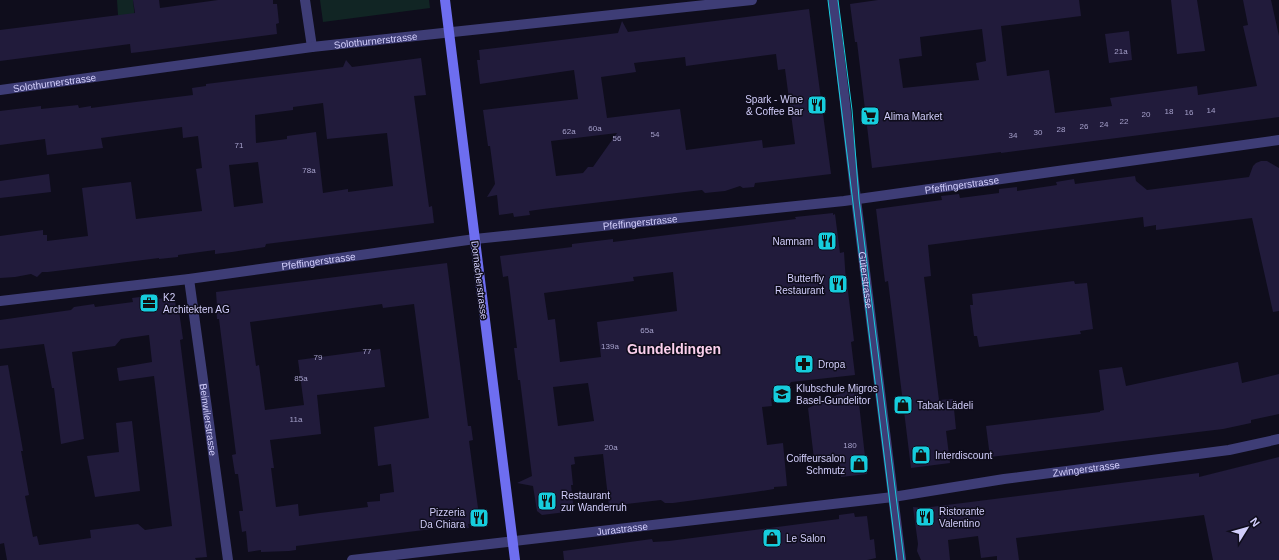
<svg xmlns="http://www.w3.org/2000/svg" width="1279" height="560" font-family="Arial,sans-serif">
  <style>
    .green { fill: #112524 }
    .building { fill: #211b3b; fill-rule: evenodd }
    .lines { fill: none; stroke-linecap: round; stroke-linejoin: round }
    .minor { stroke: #3e3d76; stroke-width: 10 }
    .secondary { stroke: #6e6ef0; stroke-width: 10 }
    .tram { stroke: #16cddd; stroke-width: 1 }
    .labels { text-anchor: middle; stroke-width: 3; stroke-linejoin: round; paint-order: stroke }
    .number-label { font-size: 8px; fill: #a5a0ca }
    .street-label { font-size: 10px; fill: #d1cdfa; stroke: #0f0d1c }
    .poi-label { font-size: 10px; fill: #d1cdfa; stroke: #0f0d1c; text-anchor: start }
    .district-label { font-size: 14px; font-weight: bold; fill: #facfeb; stroke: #0f0d1c }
  </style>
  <rect width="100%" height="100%" fill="#0f0d1c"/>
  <path class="green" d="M117 0H133L135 19 118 15Z
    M320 0H429L430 8 323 22Z"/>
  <path class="building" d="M133 0H159L160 8 218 0H273V4H277L279 23 276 24 277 34 140 52 131 53 130 44 0 61V30L135 13Z
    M878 0H1079L1081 16 1001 26 1007 76 1049 70 1055 113 1112 106 1110 98 1197 86 1198 95 1257 86 1243 26 1248 25 1243 0H1271L1279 36V117L1001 153V152L978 155 872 168 857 42H855L850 4ZM982 29 986 61 976 63 979 80 903 88 899 59 922 56 920 37Z
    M1171 0H1197L1205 51 1177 54Z
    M809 9 831 174 755 183 754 187 743 188 740 186 725 191 705 193 702 190 543 209 529 211 530 215 514 217 513 213 499 215 497 195 487 197 495 184 490 146H488L483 110 578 99 574 70 480 84 477 60H480L479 50 618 33 622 21 628 32ZM776 54 778 70 785 69 795 144 763 148 762 140 686 150 680 109 607 118 601 77 636 72 634 63 685 57 686 66ZM617 133 593 167H588L583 173 556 176 551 141Z
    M1129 31 1132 60 1109 63 1105 34Z
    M421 58 426 95 414 96 429 207 432 206 434 223 266 244 265 247 232 252 215 254V250L178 255V257L159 259V258L48 272H42L37 277 31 274 15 277 0 278V236L43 230V235H47V241L88 236 82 188 131 182 136 219 202 211 196 169 202 168 198 136 183 138 182 127 101 138 103 148 47 155 45 139 0 145V111L41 106V109L78 105 79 108 91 106V108L136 102 193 95 192 88 206 86V84L343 67 346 60 352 67ZM323 103 327 139 387 133 393 186 348 192V189L323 193 316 132 287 136V139L256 143 255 115 293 110V107ZM258 162 263 203 234 207 229 165Z
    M1261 161H1267L1279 168V311L1273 312 1252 218 1156 230V225L1144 227 1143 217 928 245 931 276 924 277 939 400 953 399 956 429 946 431 950 463 911 468 888 281 885 282 876 209 942 200 941 196 959 194 960 198 999 193V189L1017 187V191L1057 185 1056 182 1074 179 1075 184 1135 176 1136 181 1147 190 1249 177 1253 166 1256 163Z
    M49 174 51 192 0 198V181Z
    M833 213V215L835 214 840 253 844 252 846 283H847L854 341 851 342 855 375 791 382 781 397 771 398 772 406 762 407 767 445 783 443 787 486 774 487V489L755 492 673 503H665L661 500 609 506 603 454 574 457 575 464 571 465 573 485H571L574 511 542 515 537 511 533 486 517 483 532 476 520 380H518L514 348H517L508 276 503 277 500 256 572 247V244L613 239V242L652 237 796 219 795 217ZM673 272 677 311 597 322 601 357 560 362 555 319 548 320 544 293 634 281 633 277ZM588 383 594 421 558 426 553 387Z
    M447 263 468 426H471L473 440 469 441 480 523 468 524 469 528 448 530V527L296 546V550L289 551 261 552V550L248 552 246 531 242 532 239 511H243L238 474H235L232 455 236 454 219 319H217L216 306H217L216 292ZM382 304 383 308 414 304 429 418 374 427 378 466 391 464 394 492 380 494V501L367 502 368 507 320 513 299 516 298 504 276 507 271 468H274L270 440 321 434 317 395 385 387 380 349 298 360 304 405 265 410 259 365 256 366 250 322Z
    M1074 281 1075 284 1087 283 1093 329 1080 331 1081 334 979 347 977 336H974L970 305H973L972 294Z
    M156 295 157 299 175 297 176 311H179L183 339 180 340 207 557 195 558 196 560H7L4 543 0 544V366L8 365 23 451H21L29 495 25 496 33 537 37 536 39 545 91 538 90 530 138 524 145 530 172 526 154 376 119 381 117 368 152 362 149 335 121 339 115 346 72 352 84 439 61 444 54 388H52L44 344 0 349V320L71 310 74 307 94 304 95 307 133 302 132 298Z
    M1238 362 1242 383 1279 374V414L1251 420V423L1223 429 990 457 986 426 1100 412V411L1104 410 1099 370 1122 367 1126 386Z
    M857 386 867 474 841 477 839 456 814 459 808 408Z
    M132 421 140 491 95 497 87 456 119 452 116 423Z
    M1279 457V560H1213L1204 515 1016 538 1019 560H997V556L981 558 978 536 948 540 950 560H921L917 551 918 544 913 507 923 508 1199 473V477Z
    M854 513 855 517 867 516 870 540 874 539 876 558 867 560H564L563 551 652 539 653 542 669 541 800 524 839 519V515Z"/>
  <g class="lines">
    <g class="minor">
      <path d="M305 0 312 47"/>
      <path id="s1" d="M833 0 856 199 901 560"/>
      <path id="s2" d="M0 90 312 47 752 0"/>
      <path id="s3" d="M189 279 228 560"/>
      <path id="s4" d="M0 301 189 279 475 239 844 201 1279 140"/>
      <path id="s5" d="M352 560 893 497 1004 479 1229 450 1279 439"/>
    </g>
    <path class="secondary" d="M445 0 515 560"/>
    <path class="tram" d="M828 0 897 560
      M838 0 852 110 859 199 904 560"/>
  </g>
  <defs>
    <g id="restaurant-square" transform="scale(1)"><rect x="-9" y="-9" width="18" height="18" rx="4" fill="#16cddd" stroke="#0f0d1c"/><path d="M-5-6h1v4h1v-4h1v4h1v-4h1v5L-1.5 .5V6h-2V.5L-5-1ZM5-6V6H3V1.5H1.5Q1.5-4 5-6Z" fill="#111"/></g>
    <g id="supermarket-square" transform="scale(1)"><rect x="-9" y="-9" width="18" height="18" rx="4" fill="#16cddd" stroke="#0f0d1c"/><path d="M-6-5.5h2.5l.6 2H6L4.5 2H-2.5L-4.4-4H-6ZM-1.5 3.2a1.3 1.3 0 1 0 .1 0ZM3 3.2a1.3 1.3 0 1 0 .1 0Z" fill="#111"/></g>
    <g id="office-square" transform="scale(1)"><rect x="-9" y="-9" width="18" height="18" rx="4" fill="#16cddd" stroke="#0f0d1c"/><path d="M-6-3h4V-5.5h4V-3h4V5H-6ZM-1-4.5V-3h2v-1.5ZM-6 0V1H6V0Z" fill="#111"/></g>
    <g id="pharmacy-square" transform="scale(1)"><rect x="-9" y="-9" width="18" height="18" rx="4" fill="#16cddd" stroke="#0f0d1c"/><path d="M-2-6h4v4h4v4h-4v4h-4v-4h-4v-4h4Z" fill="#111"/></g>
    <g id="school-square" transform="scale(1)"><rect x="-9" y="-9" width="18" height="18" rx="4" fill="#16cddd" stroke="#0f0d1c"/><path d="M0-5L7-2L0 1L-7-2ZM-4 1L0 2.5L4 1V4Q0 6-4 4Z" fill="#111"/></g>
    <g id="shop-square" transform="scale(1)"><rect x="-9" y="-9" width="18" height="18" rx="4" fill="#16cddd" stroke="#0f0d1c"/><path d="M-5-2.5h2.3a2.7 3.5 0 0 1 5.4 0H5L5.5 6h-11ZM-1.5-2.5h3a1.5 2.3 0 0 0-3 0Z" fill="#111"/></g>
  </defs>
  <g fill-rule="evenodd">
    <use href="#restaurant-square" x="817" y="105"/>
    <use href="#supermarket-square" x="870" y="116"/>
    <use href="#restaurant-square" x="827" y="241"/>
    <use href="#restaurant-square" x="838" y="284"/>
    <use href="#office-square" x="149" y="303"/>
    <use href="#pharmacy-square" x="804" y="364"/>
    <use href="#school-square" x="782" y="394"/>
    <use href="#shop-square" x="903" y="405"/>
    <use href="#shop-square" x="921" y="455"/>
    <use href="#shop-square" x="859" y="464"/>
    <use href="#restaurant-square" x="547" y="501"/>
    <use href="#restaurant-square" x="925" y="517"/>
    <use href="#restaurant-square" x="479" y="518"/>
    <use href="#shop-square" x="772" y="538"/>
  </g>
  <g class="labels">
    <g class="number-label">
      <text x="1121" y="54">21a</text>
      <text x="1211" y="113">14</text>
      <text x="1169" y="114">18</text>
      <text x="1189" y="115">16</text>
      <text x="1146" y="117">20</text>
      <text x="1124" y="124">22</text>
      <text x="1104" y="127">24</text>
      <text x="1084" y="129">26</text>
      <text x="595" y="131">60a</text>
      <text x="1061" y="132">28</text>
      <text x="569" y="134">62a</text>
      <text x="1038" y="135">30</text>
      <text x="655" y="137">54</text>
      <text x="1013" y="138">34</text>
      <text x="617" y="141">56</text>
      <text x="239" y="148">71</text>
      <text x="309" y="173">78a</text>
      <text x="647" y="333">65a</text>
      <text x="610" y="349">139a</text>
      <text x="367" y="354">77</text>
      <text x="318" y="360">79</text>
      <text x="301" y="381">85a</text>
      <text x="296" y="422">11a</text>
      <text x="850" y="448">180</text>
      <text x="611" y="450">20a</text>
    </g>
    <g class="street-label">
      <text dy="4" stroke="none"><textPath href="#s2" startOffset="379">Solothurnerstrasse</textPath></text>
      <text dy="4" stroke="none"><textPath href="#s2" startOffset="55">Solothurnerstrasse</textPath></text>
      <text dy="4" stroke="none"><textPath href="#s4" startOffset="969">Pfeffingerstrasse</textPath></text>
      <text dy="4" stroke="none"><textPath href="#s4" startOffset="645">Pfeffingerstrasse</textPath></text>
      <text dy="4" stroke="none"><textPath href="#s4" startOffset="321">Pfeffingerstrasse</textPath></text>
      <text transform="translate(480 280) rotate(83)" y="4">Dornacherstrasse</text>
      <text dy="4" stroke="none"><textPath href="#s1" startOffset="282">Güterstrasse</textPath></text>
      <text dy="4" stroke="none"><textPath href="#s3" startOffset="142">Beinwilerstrasse</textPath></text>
      <text dy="4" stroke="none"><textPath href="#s5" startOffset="740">Zwingerstrasse</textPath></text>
      <text dy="4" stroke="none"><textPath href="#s5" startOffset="272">Jurastrasse</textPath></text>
    </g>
    <g class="poi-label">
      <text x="803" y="103" text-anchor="end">Spark - Wine<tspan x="803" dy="12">&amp; Coffee Bar</tspan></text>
      <text x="884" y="120">Alima Market</text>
      <text x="813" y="245" text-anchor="end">Namnam</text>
      <text x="824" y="282" text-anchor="end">Butterfly<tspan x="824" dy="12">Restaurant</tspan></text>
      <text x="163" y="301">K2<tspan x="163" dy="12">Architekten AG</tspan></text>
      <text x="818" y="368">Dropa</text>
      <text x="796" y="392">Klubschule Migros<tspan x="796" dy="12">Basel-Gundelitor</tspan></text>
      <text x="917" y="409">Tabak Lädeli</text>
      <text x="935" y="459">Interdiscount</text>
      <text x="845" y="462" text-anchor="end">Coiffeursalon<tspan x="845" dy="12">Schmutz</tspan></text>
      <text x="561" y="499">Restaurant<tspan x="561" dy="12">zur Wanderruh</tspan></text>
      <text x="939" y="515">Ristorante<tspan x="939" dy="12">Valentino</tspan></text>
      <text x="465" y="516" text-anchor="end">Pizzeria<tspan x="465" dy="12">Da Chiara</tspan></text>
      <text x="786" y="542">Le Salon</text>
    </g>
    <g class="district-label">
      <text x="674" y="354">Gundeldingen</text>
    </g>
  </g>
  <g transform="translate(1247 528) rotate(53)" stroke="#0f0d1c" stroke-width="3" paint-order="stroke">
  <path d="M0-3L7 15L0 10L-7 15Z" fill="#d1cdfa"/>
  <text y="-6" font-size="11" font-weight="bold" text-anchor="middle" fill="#d1cdfa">N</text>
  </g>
</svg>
